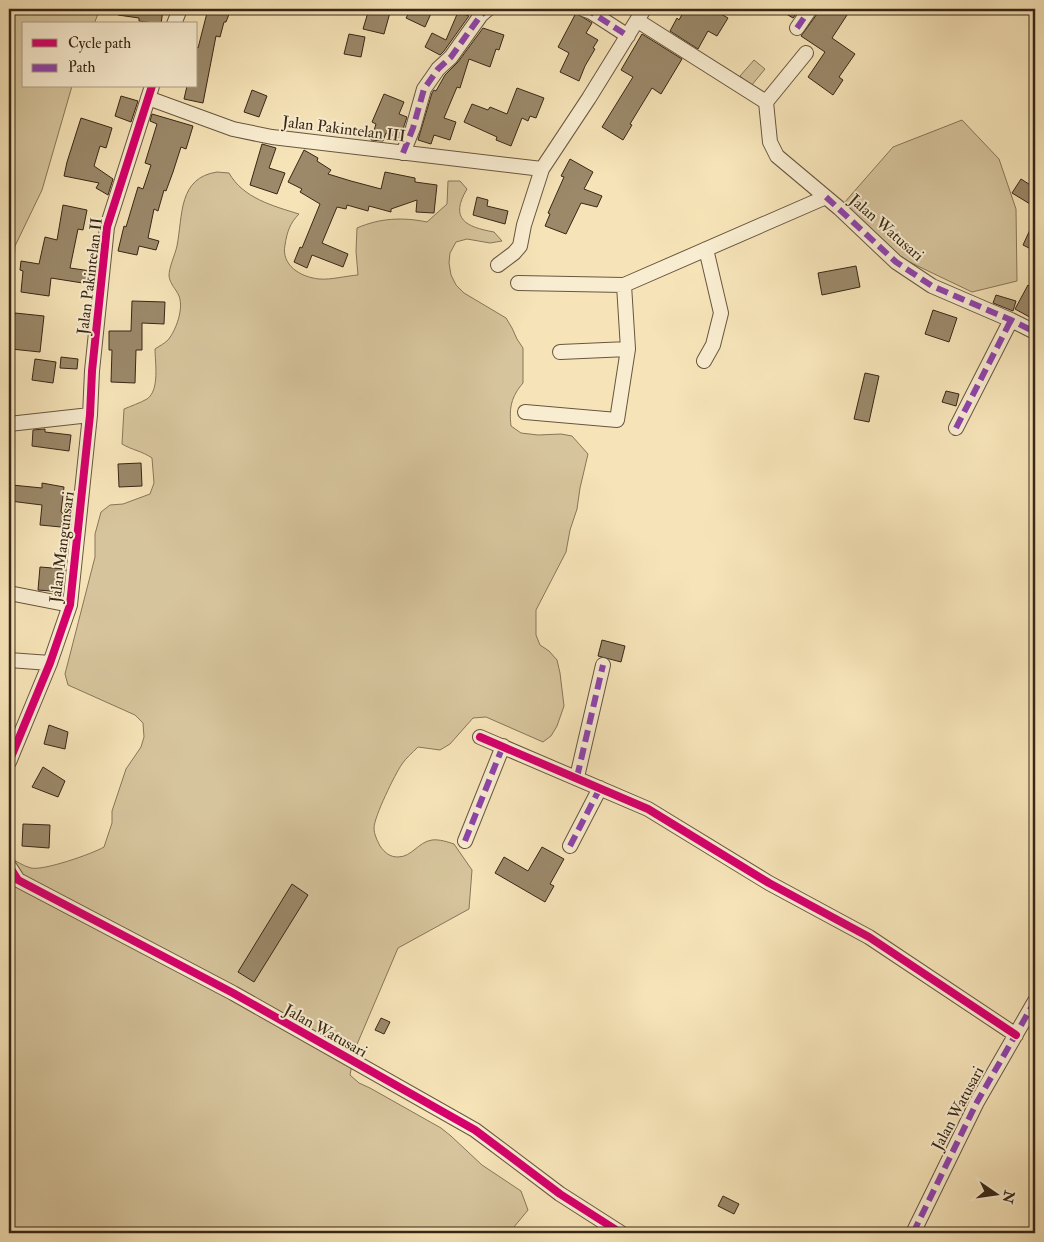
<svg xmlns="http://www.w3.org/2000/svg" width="1044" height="1242" font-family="'IM FELL Double Pica',serif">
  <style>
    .green { fill: #d6c49c; stroke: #877659 }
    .building { fill: #9b896a; stroke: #382716 }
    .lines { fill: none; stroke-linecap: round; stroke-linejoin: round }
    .minor-casing { stroke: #68563e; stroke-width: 16 }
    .minor { stroke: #f9edd1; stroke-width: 14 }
    .quiet { stroke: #8e44ad; stroke-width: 6; stroke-dasharray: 12 6; stroke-linecap: butt }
    .cycleway-casing { stroke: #f9edd1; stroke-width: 11 }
    .cycleway { stroke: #d6006c; stroke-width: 8 }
    .labels { text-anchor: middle; stroke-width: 4; stroke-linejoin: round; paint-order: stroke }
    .street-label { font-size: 16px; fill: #382716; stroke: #f9edd1 }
  </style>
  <rect width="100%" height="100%" fill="#f6e4b8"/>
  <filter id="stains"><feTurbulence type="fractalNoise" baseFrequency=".004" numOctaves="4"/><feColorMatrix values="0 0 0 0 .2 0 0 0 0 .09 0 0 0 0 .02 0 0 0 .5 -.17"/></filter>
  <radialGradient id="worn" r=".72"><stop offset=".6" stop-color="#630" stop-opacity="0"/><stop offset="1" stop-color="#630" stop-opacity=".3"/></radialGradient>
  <path class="green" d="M9 9H100L94 24H24V86H72L42 190 15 246 9 350Z
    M754 60 765 69 751 86 740 76Z
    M962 120 999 159 1016 209 1017 281 972 292 901 258 844 203 893 147Z
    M217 172 229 173C243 198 273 206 299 214 290 223 287 232 285 245 281 265 300 277 319 279 331 280 345 276 358 275L356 251 357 228C380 218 403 217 427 222L447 204 448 181H460L467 189C449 219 466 227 494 232L502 241 490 243 467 239 456 242 450 253 449 263 451 275 456 285 464 293 506 318 512 328 517 339 523 348V383C511 397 509 408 511 426L521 433 538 435 561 434 572 436 588 454 580 488 577 509 570 530 566 552 536 610V635L540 645 549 651 557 660 560 673 564 706 557 726 551 736 543 742 486 717 473 718 450 744 440 750 418 747C412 753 406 758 402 764 395 774 374 817 374 828 374 834 377 840 380 846 385 853 390 857 398 857 412 857 418 842 432 840 439 839 448 842 454 844L472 870 469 909 398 948 355 1049 350 1075 359 1083 370 1088 441 1128 451 1136 482 1165 521 1191 528 1210 509 1233H9V857C16 861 23 866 31 868 43 871 92 854 104 847L112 823V811L126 769 141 747 144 737 143 723 135 715 68 685 65 674 95 557V534L101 512 110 505 123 504 150 494 154 483 152 458C142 451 132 450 122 444L124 409C131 406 140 403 147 399 160 390 155 362 155 349 159 346 164 344 168 340 176 330 184 309 179 296 176 289 170 284 169 276 169 267 175 255 177 246 183 215 178 178 217 172Z"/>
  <path class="building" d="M119 9 163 10 161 24 139 21V18L118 15Z
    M208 9H231L226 22H224L220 37 216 36 203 103 184 99 187 86H196V47L198 48Z
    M369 9H391L384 34 363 29Z
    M411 9H433L425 27 406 18Z
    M685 9H712L728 18 717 36 708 31 698 49 670 31 677 18 679 20Z
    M778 9H800L793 18Z
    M819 9H851L832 38 855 54 839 77 843 80 833 95 808 77 825 52 801 36 817 14Z
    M458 12 469 16 444 51 440 55 425 47 432 33 446 40Z
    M576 13 592 23 586 33 598 40 593 48 595 49 585 66 579 81 560 72 569 53 558 47Z
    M483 28 504 35 499 50 496 49 490 67 469 59 460 88 457 87 444 118 456 122 450 140 434 135 431 144 418 140 432 93 434 90 436 91 445 75 458 62Z
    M349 34 365 37 361 57 344 54Z
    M642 34 682 59 661 94 652 88 630 124 632 125 623 140 602 127 633 77 621 70Z
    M517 88 544 98 536 118 530 116 528 121 522 118 511 146 496 140 497 137 464 122 472 104 488 110 490 107 507 114Z
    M252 90 267 96 259 117 244 112Z
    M384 94 404 102 399 114 407 117 400 138 386 133 383 141 371 140 376 124 372 122Z
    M121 96 138 101 131 122 115 116Z
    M152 114 193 126 186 149 181 147 173 172 166 191 164 190 158 211 154 209 148 238 159 241 156 250 139 246 137 255 118 251 124 226 126 227 138 187 143 189 151 165 145 163 157 124 150 121Z
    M81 118 112 128 106 148 100 146 94 166 113 179 108 195 96 188 99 183 64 176 67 162Z
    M262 144 276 148 269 168 285 173 277 194 250 185Z
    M304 150 318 158 317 161 331 170 328 174 351 181 381 189 385 172 415 178V182L437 185 434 213 416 212 417 200 391 209V212L369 206 368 211 347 205 346 209 337 207 322 243 348 254 343 267 312 255 307 268 294 262 300 247 302 248 320 204 300 192 302 189 288 182Z
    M570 159 593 172 584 189 602 196 597 207 581 203 566 234 545 226 550 214 548 213 564 177 561 176Z
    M1021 179 1035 188V207L1012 193Z
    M477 197 488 200 487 206 508 211 505 224 473 215Z
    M63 205 87 210 83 230 78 229 70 268 91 271 89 284 51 278 49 296 21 292 23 271 20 270 21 261 39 264 45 237 57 240Z
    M1035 219V251L1023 245Z
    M856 266 860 287 822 295 818 273Z
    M1028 285 1035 289V320L1015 309Z
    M996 295 1016 301 1013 311 993 303Z
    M132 301 165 302 164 324 142 323V350H136L135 383 111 382 112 350H109V331H131Z
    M933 310 957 318 949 342 925 334Z
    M15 313 44 316 40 352 11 349Z
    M61 357 78 359 77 369 60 368Z
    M35 359 56 362 53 383 32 380Z
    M865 373 879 376 869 422 854 419Z
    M946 391 959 394 956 406 942 402Z
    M45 429V432L71 435 69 451 32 446 33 430Z
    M141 463 142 486 119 487 118 464Z
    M42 483 64 487 61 512 63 513 61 527 40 525 42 505 10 501 12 485 42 488Z
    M40 567 65 569 63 592 38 590Z
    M602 640 625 646 621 662 598 656Z
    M49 725 68 732 65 749 44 744Z
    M43 767 65 781 58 797 32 787Z
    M23 824 50 825 49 848 22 846Z
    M542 847 564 859 550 884 554 886 545 902 495 873 504 857 528 871Z
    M292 884 308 895 254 982 238 972Z
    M381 1018 390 1022 384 1034 375 1030Z
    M723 1196 739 1204 734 1214 718 1206Z"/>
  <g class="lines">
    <g class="minor-casing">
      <path id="minor" d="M583 9 591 12 628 36
        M638 21 766 102 806 53
        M174 24 180 9
        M797 28 810 9
        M148 98 233 129 272 137 542 169
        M766 102 770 142 777 156 839 208 896 262 932 286 1011 320 1035 332
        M403 153 413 128 424 89 438 69 451 57 481 15 488 9
        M498 265 514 253 520 246 524 225 542 169 589 98 644 9
        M518 283 624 285 826 197
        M560 352 628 349
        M704 361 713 345 721 313 706 249
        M525 412 617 420 628 349 624 285
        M9 424 90 415
        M956 428 1011 320
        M9 593 70 605
        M9 660 50 663
        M480 737 648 809 769 883 869 937 1016 1035
        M9 762 50 663 70 605 90 415 92 371 107 227 152 86
        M577 777 603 665
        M465 841 503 746
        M570 846 600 788
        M9 866 18 880 233 993 475 1130 560 1194 621 1233
        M913 1233 977 1102 1035 1001"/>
    </g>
    <use href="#minor" class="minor"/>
    <path class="quiet" d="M583 9 591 12 628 36
      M797 28 810 9
      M403 153 413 128 424 89 438 69 451 57 481 15 488 9
      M826 197 896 262 932 286 1011 320 1035 332
      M956 428 1011 320
      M577 777 603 665
      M465 841 503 746
      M570 846 600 788
      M913 1233 977 1102 1035 1001"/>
    <g class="cycleway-casing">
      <path id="cycleway" d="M480 737 648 809 769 883 869 937 1016 1035
        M9 762 50 663 70 605 90 415 92 371 107 227 152 86
        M9 866 18 880 233 993 475 1130 560 1194 621 1233"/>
    </g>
    <use href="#cycleway" class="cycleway"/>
  </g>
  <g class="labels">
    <g class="street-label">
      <text transform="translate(344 128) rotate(7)" y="6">Jalan Pakintelan III</text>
      <text transform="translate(887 227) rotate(41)" y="6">Jalan Watusari</text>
      <text transform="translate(89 276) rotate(-83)" y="6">Jalan Pakintelan II</text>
      <text transform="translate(61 547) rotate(-83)" y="6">Jalan Mangunsari</text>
      <text transform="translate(326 1030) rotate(29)" y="6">Jalan Watusari</text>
      <text transform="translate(957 1108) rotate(-62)" y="6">Jalan Watusari</text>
    </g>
  </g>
  <rect width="1044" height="1242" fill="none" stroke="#f6e4b8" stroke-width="30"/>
  <rect x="10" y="10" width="1024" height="1222" fill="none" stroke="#382716" stroke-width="2.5"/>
  <rect x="15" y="15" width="1014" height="1212" fill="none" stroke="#382716"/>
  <rect x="22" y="22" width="175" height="65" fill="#f9edd1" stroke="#ac9e86"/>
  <rect x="32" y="39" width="25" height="8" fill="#d6006c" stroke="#ac9e86"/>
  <text x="68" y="48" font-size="15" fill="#382716">Cycle path</text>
  <rect x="32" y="64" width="25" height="8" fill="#8e44ad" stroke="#ac9e86"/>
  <text x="68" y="72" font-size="15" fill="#382716">Path</text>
  <g transform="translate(996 1194) rotate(103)" stroke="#f9edd1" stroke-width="4" paint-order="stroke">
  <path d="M0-4L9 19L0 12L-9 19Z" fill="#382716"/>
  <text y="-8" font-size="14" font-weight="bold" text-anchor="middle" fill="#382716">N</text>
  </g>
  <rect width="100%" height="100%" filter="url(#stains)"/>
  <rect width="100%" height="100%" fill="url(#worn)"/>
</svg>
